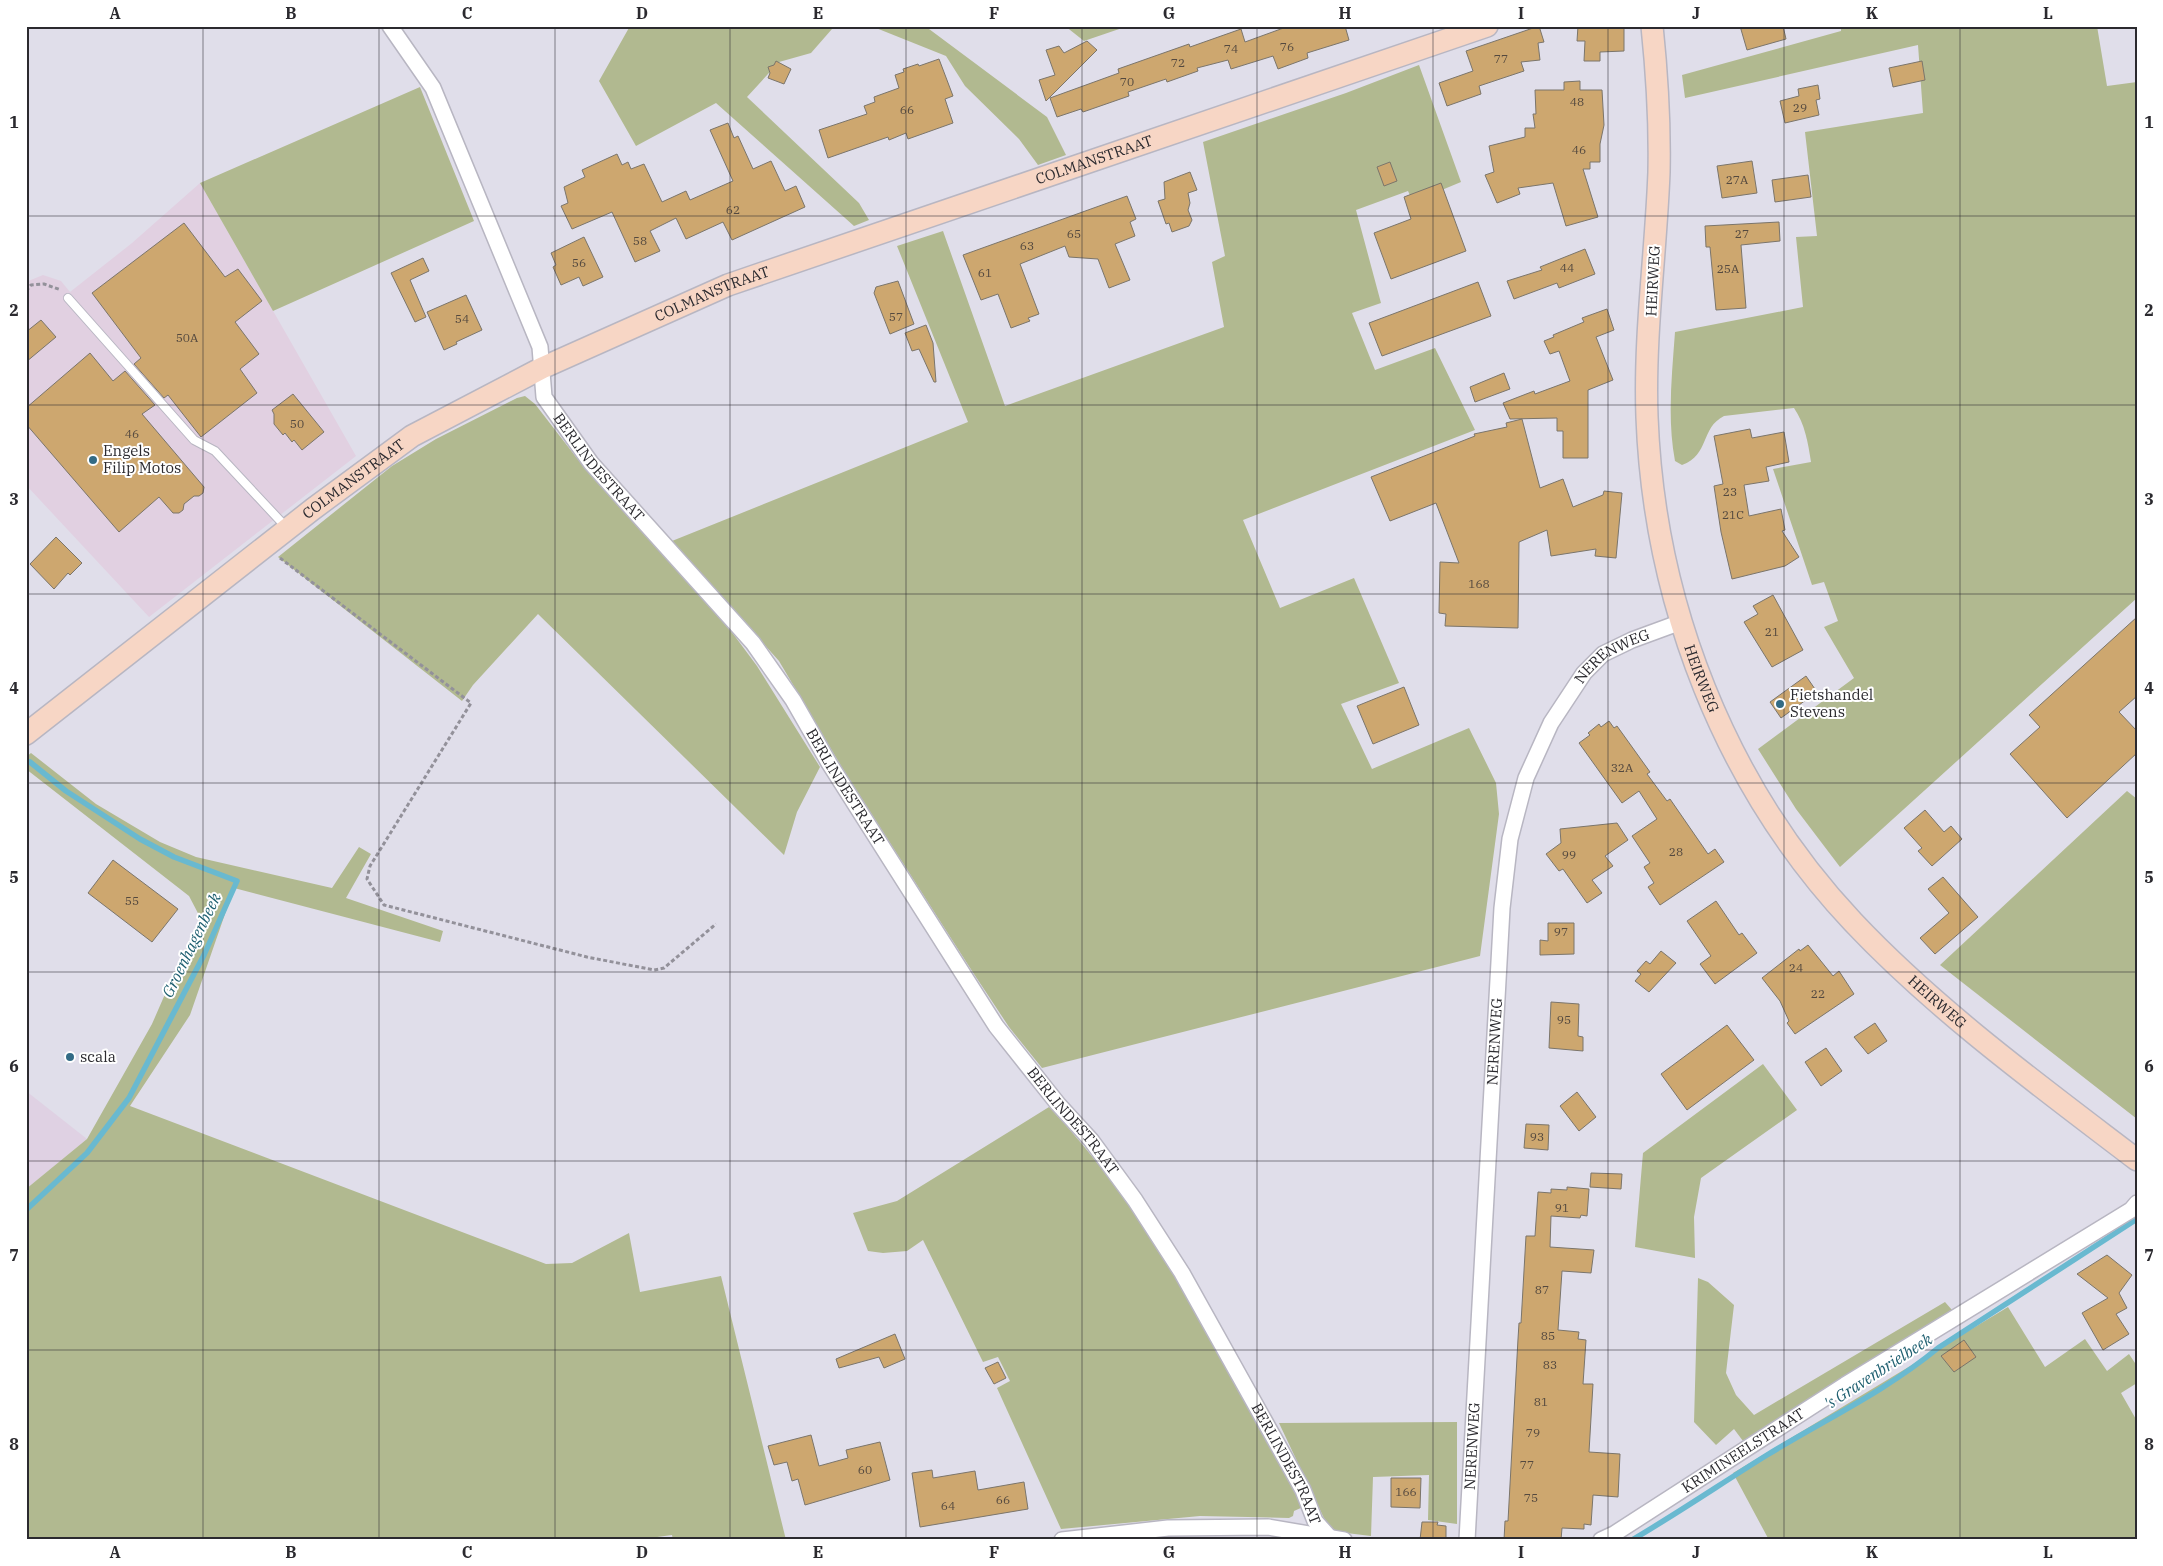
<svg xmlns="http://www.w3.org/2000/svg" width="2163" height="1566" font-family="'IBM Plex Serif',serif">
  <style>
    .commercial { fill: #e1d0e1 }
    .industrial { fill: #dfd1e3 }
    .green { fill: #b1b990 }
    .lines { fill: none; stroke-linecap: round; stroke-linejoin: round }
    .stream { stroke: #69b9d0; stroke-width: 5.5 }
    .building { fill: #cda76f; stroke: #7b756b }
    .lane-casing { stroke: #b8b6c2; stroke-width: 10 }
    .street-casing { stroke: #b8b6c2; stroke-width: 18 }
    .secondary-casing { stroke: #b8b6c2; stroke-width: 24 }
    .path { stroke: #93919a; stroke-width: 3; stroke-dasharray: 4 2.5; stroke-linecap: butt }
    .lane { stroke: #fff; stroke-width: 8 }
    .street { stroke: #fff; stroke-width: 15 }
    .secondary { stroke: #f7d6c5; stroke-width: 21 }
    .grid { fill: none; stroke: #2b2a2f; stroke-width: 1; stroke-opacity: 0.55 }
    .poi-dot { fill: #336b85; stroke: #fff; stroke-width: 2 }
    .labels { text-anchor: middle; stroke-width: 4; stroke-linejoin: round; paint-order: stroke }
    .number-label { font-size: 12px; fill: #54493f }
    .street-label { font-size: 15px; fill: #2b2a2f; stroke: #fff }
    .poi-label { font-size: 15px; fill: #2b2a2f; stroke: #fff; text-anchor: start }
    .water-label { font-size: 16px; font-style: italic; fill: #1e5f70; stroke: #fff }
    .neatline { fill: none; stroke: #2b2a2f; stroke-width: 2 }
    .grid-label { font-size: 16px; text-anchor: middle; font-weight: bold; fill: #2b2a2f }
  </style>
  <rect width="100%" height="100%" fill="#e0deea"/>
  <path class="commercial" d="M200 183 356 456 149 617 26 485V282L43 275 61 281 70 292 132 243Z"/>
  <path class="industrial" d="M26 1091 87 1139 26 1189Z"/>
  <path class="green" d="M630 26H859L832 29 811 53 779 62 747 97 859 203 869 220 854 226 716 103 636 146 599 81Z
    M871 26H925L1047 117 1066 155 1038 165 1019 139 965 86 946 56Z
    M1065 26H1128L1084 41Z
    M1841 26H2097L2107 86 2137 82V598L1840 867 1796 809 1758 749 1854 678 1824 627 1838 621 1824 582 1812 585 1773 469 1811 462C1808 443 1805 424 1794 408L1724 416C1700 428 1710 455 1682 465L1675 461C1667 419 1672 374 1675 332L1803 307 1796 237 1817 236 1805 132 1923 113 1918 45 1685 98 1682 75 1841 31Z
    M1419 65 1461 182 1413 202 1408 191 1356 210 1381 303 1352 313 1375 370 1435 348 1475 430 1243 520 1280 608 1354 578 1399 683 1341 704 1372 769 1469 728 1496 783 1499 814 1480 956 1042 1068 1009 1027 972 971 844 771 779 661 672 541 968 422 897 246 943 231 1005 406 1224 327 1212 262 1225 256 1203 142 1346 93Z
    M420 87 474 221 273 311 200 183Z
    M525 396 535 404 576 457 731 631 757 666 820 767 797 812 784 855 538 614 473 685 462 701 278 557 392 466 436 439 517 398Z
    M31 753 96 804 160 842 196 857 332 888 359 847 371 854 346 898 443 931 440 942 234 888 190 1015 130 1106 546 1264 572 1263 629 1233 640 1292 721 1276 786 1540H673L672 1535 635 1540H26V1189L87 1139 152 1024 183 953 196 935 200 917 189 896 26 769V757Z
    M2127 791 2137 799V1119L1940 965Z
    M1763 1064 1797 1110 1701 1178 1694 1217 1695 1258 1635 1247 1643 1153Z
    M1049 1107C1119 1180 1170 1266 1219 1354 1247 1405 1275 1456 1303 1507L1294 1511 1293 1516 1289 1518 1200 1516 1061 1529 997 1388 1010 1381 998 1357 983 1362 923 1240 907 1251 883 1253 868 1251 853 1213 897 1201Z
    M1698 1278 1708 1282 1734 1305 1726 1373 1736 1395 1754 1415 1945 1302 1952 1310 1743 1441 1734 1429 1716 1445 1694 1422Z
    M2008 1307 2045 1367 2085 1339 2107 1371 2129 1354 2137 1366V1383L2121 1393 2137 1421V1540H1769L1733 1473Z
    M1457 1422V1524L1428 1520 1429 1475 1373 1477 1371 1536 1330 1531 1279 1423Z"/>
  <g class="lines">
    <path class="stream" d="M26 1210 87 1153 129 1098 204 955 237 881 174 857 140 839 66 791 30 762
      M1632 1540C1678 1513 1722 1483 1767 1455 1824 1420 1886 1391 1938 1348L2137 1219"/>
  </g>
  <path class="building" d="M1289 26H1345L1349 40 1307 53 1308 58 1278 69 1273 56 1231 69 1228 60 1197 68 1198 71 1167 82 1166 79 1128 92 1129 96 1083 112 1081 109 1057 117 1050 98 1119 73 1118 69 1189 44 1190 47 1241 29 1245 42Z
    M1539 26 1544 42 1538 43 1540 60 1521 62 1524 71 1479 86 1481 94 1447 106 1439 83 1473 71 1466 51Z
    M1578 26H1624V51L1600 52V61H1584L1585 41H1577Z
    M1740 26H1783L1786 39 1747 50Z
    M1087 41 1097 50 1046 101 1039 80 1055 75 1046 50 1059 46 1064 53Z
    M939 59 953 96 945 99 953 123 908 139 906 133 889 140 888 137 828 158 819 130 867 114 864 106 875 102 874 97 899 88 895 75 904 72 903 69 918 64 919 66Z
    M776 61 791 69 784 84 768 78 770 73 768 67 774 65Z
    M1922 61 1925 80 1893 87 1889 68Z
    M1580 81V90H1602L1604 125 1600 144V162H1590V169H1583L1598 217 1566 226 1553 183 1518 188 1520 194 1497 203 1485 175 1494 172 1489 146 1525 137V128H1535L1533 114H1536L1535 90H1564V82Z
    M1818 85 1820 99 1816 100 1819 115 1785 123 1780 101 1799 96 1798 89Z
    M728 123 734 138 738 136 753 169 771 161 785 191 796 186 805 207 732 240 723 222 686 239 676 218 650 231 660 251 635 262 612 212 572 229 561 206 568 203 564 187 585 177 582 170 617 154 622 165 628 162 631 169 644 164 662 202 686 191 690 200 733 181 710 130Z
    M1752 161 1757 193 1722 198 1717 166Z
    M1390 162 1397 181 1384 186 1377 167Z
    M1190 172 1197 190 1188 193 1190 203 1188 210 1192 220 1189 226 1172 232 1169 223 1166 224 1158 201 1165 199 1164 182Z
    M1808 175 1811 197 1775 202 1772 180Z
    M1441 183 1466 251 1391 279 1374 233 1411 219 1404 197Z
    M1127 196 1136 219 1130 222 1135 236 1115 244 1130 280 1109 288 1098 259 1069 257 1065 246 1020 264 1039 314 1028 318 1030 321 1011 328 998 294 981 300 963 255Z
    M1779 222 1780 241 1741 245 1746 308 1716 310 1710 247H1706L1705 226Z
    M184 223 225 277 238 269 262 301 235 322 259 354 240 369 257 393 201 437 168 395 164 398 134 364 141 358 92 293Z
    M584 237 603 277 583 286 579 277 561 285 553 267 556 265 551 253Z
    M1585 249 1595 274 1559 288 1557 283 1514 299 1507 281 1542 270 1540 267Z
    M423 258 429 271 410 280 426 317 415 322 391 273Z
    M898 281 914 324 890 334 874 293 876 287Z
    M1478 282 1491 316 1382 356 1369 323Z
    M466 295 482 330 456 342 457 344 444 350 427 312Z
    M1607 309 1614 330 1596 337 1613 380 1588 390V458H1563V431H1557V418L1510 419 1503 403 1534 391 1535 394 1570 381 1559 351 1550 354 1544 341 1554 337 1553 335 1584 322 1582 318Z
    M41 320 56 337 26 362V332Z
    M926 325 933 343 936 382H934L919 349 912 351 905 333Z
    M90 353 113 381 125 371 155 405 142 414 204 487 203 493 199 496H194L184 504 183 510 179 513H173L159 497 119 532 26 424V408Z
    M1504 373 1510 389 1475 402 1470 387Z
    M293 394 324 432 302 450 294 440 292 442 285 433 283 435 274 424V414L272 410Z
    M1522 419 1540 488 1563 479 1573 507 1603 495 1604 491 1622 493 1616 558 1595 556 1596 549 1551 556 1547 530 1519 542 1518 628 1445 626 1446 614 1439 613 1440 562 1459 563 1436 503 1390 521 1371 477 1475 436 1474 434 1507 427 1506 423Z
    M1750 429 1752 438 1784 432 1789 462 1766 467 1769 481 1744 485 1749 516 1781 509 1785 530 1782 531 1799 557 1785 566 1732 579 1721 532 1714 486 1723 484 1714 436Z
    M56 537 82 563 70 575 68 573 54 589 30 564Z
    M1773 595 1803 650 1772 667 1744 622 1758 614 1753 606Z
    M2137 617V696L2119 712 2137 731V753L2067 818 2010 754 2040 727 2029 715Z
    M1806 676 1817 692 1781 718 1770 702Z
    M1404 687 1419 725 1373 744 1357 706Z
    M1609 721 1614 728 1617 726 1650 772 1647 774 1667 801 1670 799 1708 854 1715 849 1724 862 1660 905 1648 887 1654 883 1644 867 1650 863 1632 836 1657 819 1639 791 1622 803 1579 743 1590 735 1588 733 1599 724 1601 727Z
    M1925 810 1944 832 1951 826 1962 839 1932 866 1918 851 1922 848 1904 828Z
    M1617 823 1628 840 1605 856 1613 866 1592 880 1602 893 1587 903 1563 869 1559 871 1546 854 1561 843 1560 829Z
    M113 860 178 909 152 942 88 893Z
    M1943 877 1978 917 1935 954 1920 938 1949 913 1928 889Z
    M1716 901 1739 935 1742 933 1757 953 1715 984 1700 964 1711 956 1687 921Z
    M1548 923H1574V954L1540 955V940L1548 941Z
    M1808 945 1833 976 1839 971 1854 994 1795 1034 1787 1023 1789 1021 1780 1001 1762 978 1799 949 1800 951Z
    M1661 951 1676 963 1649 992 1635 981 1641 974 1637 971 1646 961 1650 964Z
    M1551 1002 1579 1004 1578 1036 1583 1037V1051L1549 1048Z
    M1875 1023 1887 1041 1868 1054 1854 1037Z
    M1727 1025 1754 1060 1687 1110 1661 1074Z
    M1826 1048 1842 1071 1821 1086 1805 1062Z
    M1577 1092 1596 1117 1579 1131 1560 1106Z
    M1526 1124 1549 1125 1548 1150 1524 1148Z
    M1591 1173 1622 1174 1621 1189 1590 1187Z
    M1567 1187 1589 1189 1587 1216 1581 1215 1580 1218 1551 1216 1550 1247 1594 1250 1591 1273 1562 1271 1558 1330 1579 1332 1578 1339 1586 1340 1583 1384H1593L1589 1452 1620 1454 1618 1497 1593 1495 1591 1525 1584 1524V1529L1562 1528 1561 1540H1504L1505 1521H1508L1518 1339 1519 1323H1521L1526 1236H1535L1538 1192 1551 1193V1189L1567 1190Z
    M2107 1255 2132 1275 2119 1293 2127 1308 2116 1314 2129 1334 2103 1350 2082 1313 2108 1298 2077 1274Z
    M895 1334 905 1359 884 1368 879 1357 839 1368 836 1359Z
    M1964 1340 1976 1357 1954 1372 1941 1356Z
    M998 1362 1006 1378 994 1384 985 1368Z
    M811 1435 819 1466 848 1458 846 1450 880 1442 890 1480 805 1505 798 1479 792 1481 787 1462 774 1465 768 1446Z
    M932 1470 933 1478 975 1471 978 1490 1024 1482 1028 1509 920 1527 912 1473Z
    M1391 1478H1421L1420 1508 1391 1507Z
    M1422 1522H1438L1437 1525 1446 1526V1540H1420Z"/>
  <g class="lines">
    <g class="lane-casing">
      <path id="lane" d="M68 298 194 440 215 451 286 527"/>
    </g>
    <g class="street-casing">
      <g id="street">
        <path id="s1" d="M390 26 433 88 540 347 544 397 591 463 753 643 793 700 829 763 996 1026 1058 1104 1091 1140 1135 1200 1182 1273 1303 1490 1315 1521 1332 1540"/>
        <path d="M1062 1540 1168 1528 1268 1527 1344 1540"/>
        <path id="s2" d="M1467 1540 1502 908 1510 839 1526 778 1551 723 1584 673 1603 654 1632 640 1681 622"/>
        <path id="s3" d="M1601 1540 1614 1534 1845 1385 2131 1210 2137 1203"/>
      </g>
    </g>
    <g class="secondary-casing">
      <g id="secondary">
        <path id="s4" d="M1652 26C1657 74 1660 124 1659 172 1656 253 1644 335 1647 417 1654 603 1725 786 1853 922 1937 1011 2040 1086 2137 1160"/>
        <path id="s5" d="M26 734 313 509 412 436 542 368 728 285 1487 26"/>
      </g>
    </g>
    <path class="path" d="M26 291 31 285 44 284 61 290
      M280 558 471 703 370 866 367 879 384 905 587 957 654 970 664 968 716 924"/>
    <use href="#lane" class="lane"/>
    <use href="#street" class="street"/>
    <use href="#secondary" class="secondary"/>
  </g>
  <path class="grid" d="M203 26V1540M379 26V1540M555 26V1540M730 26V1540M906 26V1540M1082 26V1540M1257 26V1540M1433 26V1540M1608 26V1540M1784 26V1540M1960 26V1540M26 216H2137M26 405H2137M26 594H2137M26 783H2137M26 972H2137M26 1161H2137M26 1350H2137"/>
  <g class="poi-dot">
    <circle cx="93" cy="460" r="5"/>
    <circle cx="1780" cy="704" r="5"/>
    <circle cx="70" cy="1057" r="5"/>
  </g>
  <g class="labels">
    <g class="number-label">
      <text x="1287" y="51">76</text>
      <text x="1231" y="53">74</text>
      <text x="1501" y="63">77</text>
      <text x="1178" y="67">72</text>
      <text x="1127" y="86">70</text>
      <text x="1577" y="106">48</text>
      <text x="1800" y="112">29</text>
      <text x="907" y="114">66</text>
      <text x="1579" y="154">46</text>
      <text x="1737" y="184">27A</text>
      <text x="733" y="214">62</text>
      <text x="1074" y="238">65</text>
      <text x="1742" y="238">27</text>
      <text x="640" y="245">58</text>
      <text x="1027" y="250">63</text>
      <text x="579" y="267">56</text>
      <text x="1567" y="272">44</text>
      <text x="1728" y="273">25A</text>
      <text x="985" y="277">61</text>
      <text x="896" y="321">57</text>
      <text x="462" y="323">54</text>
      <text x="187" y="342">50A</text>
      <text x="297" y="428">50</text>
      <text x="132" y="438">46</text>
      <text x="1730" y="496">23</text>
      <text x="1733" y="519">21C</text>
      <text x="1479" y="588">168</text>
      <text x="1772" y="636">21</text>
      <text x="1622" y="772">32A</text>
      <text x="1676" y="856">28</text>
      <text x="1569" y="859">99</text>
      <text x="132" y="905">55</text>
      <text x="1561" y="936">97</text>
      <text x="1796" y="972">24</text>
      <text x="1818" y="998">22</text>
      <text x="1564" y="1024">95</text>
      <text x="1537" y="1141">93</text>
      <text x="1562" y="1212">91</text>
      <text x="1542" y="1294">87</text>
      <text x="1548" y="1340">85</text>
      <text x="1550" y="1369">83</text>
      <text x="1541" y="1406">81</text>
      <text x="1533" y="1437">79</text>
      <text x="1527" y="1469">77</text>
      <text x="865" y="1474">60</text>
      <text x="1406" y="1496">166</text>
      <text x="1531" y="1502">75</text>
      <text x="1003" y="1504">66</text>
      <text x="948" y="1510">64</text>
    </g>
    <g class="street-label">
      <text dy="5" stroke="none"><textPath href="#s5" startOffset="1225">COLMANSTRAAT</textPath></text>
      <text transform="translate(1653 281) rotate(-87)" y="5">HEIRWEG</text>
      <text dy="5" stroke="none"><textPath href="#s5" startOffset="820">COLMANSTRAAT</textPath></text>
      <text dy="5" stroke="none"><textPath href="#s1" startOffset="495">BERLINDESTRAAT</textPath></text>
      <text dy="5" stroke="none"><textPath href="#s5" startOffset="415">COLMANSTRAAT</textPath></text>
      <text dy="5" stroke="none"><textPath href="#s2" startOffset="919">NERENWEG</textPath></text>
      <text dy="5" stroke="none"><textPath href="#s4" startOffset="660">HEIRWEG</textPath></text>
      <text dy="5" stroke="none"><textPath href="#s1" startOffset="900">BERLINDESTRAAT</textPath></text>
      <text dy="5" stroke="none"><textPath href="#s4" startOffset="1065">HEIRWEG</textPath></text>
      <text dy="5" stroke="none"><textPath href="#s2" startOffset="499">NERENWEG</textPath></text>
      <text dy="5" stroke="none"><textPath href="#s1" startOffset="1305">BERLINDESTRAAT</textPath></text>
      <text dy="5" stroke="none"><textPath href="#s2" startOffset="94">NERENWEG</textPath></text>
      <text dy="5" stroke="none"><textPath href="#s3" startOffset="168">KRIMINEELSTRAAT</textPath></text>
      <text dy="5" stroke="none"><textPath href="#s1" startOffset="1710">BERLINDESTRAAT</textPath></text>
    </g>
    <g class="poi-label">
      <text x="103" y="456">Engels<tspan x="103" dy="17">Filip Motos</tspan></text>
      <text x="1790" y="700">Fietshandel<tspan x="1790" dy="17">Stevens</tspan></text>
      <text x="80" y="1062">scala</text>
    </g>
    <g class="water-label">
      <text transform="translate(191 945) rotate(-64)" y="6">Groenhagenbeek</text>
      <text transform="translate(1878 1371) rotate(-33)" y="6">'s Gravenbrielbeek</text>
    </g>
  </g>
  <rect width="2163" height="1566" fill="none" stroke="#ffffff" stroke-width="55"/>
  <rect x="28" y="28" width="2108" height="1510" class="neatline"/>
  <g class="grid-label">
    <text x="115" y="19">A</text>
    <text x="291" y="19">B</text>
    <text x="467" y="19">C</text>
    <text x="642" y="19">D</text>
    <text x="818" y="19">E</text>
    <text x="994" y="19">F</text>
    <text x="1169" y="19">G</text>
    <text x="1345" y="19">H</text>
    <text x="1521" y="19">I</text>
    <text x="1696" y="19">J</text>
    <text x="1872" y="19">K</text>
    <text x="2048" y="19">L</text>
    <text x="14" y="128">1</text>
    <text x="2149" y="128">1</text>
    <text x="14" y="316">2</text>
    <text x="2149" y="316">2</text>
    <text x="14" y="505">3</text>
    <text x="2149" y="505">3</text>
    <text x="14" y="694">4</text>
    <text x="2149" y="694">4</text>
    <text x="14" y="883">5</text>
    <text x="2149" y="883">5</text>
    <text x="14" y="1072">6</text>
    <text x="2149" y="1072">6</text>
    <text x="14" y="1261">7</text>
    <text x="2149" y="1261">7</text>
    <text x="14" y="1450">8</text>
    <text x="2149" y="1450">8</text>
    <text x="115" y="1558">A</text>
    <text x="291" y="1558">B</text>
    <text x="467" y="1558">C</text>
    <text x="642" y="1558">D</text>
    <text x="818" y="1558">E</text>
    <text x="994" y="1558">F</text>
    <text x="1169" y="1558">G</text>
    <text x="1345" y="1558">H</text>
    <text x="1521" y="1558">I</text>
    <text x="1696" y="1558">J</text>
    <text x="1872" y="1558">K</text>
    <text x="2048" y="1558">L</text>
  </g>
</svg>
